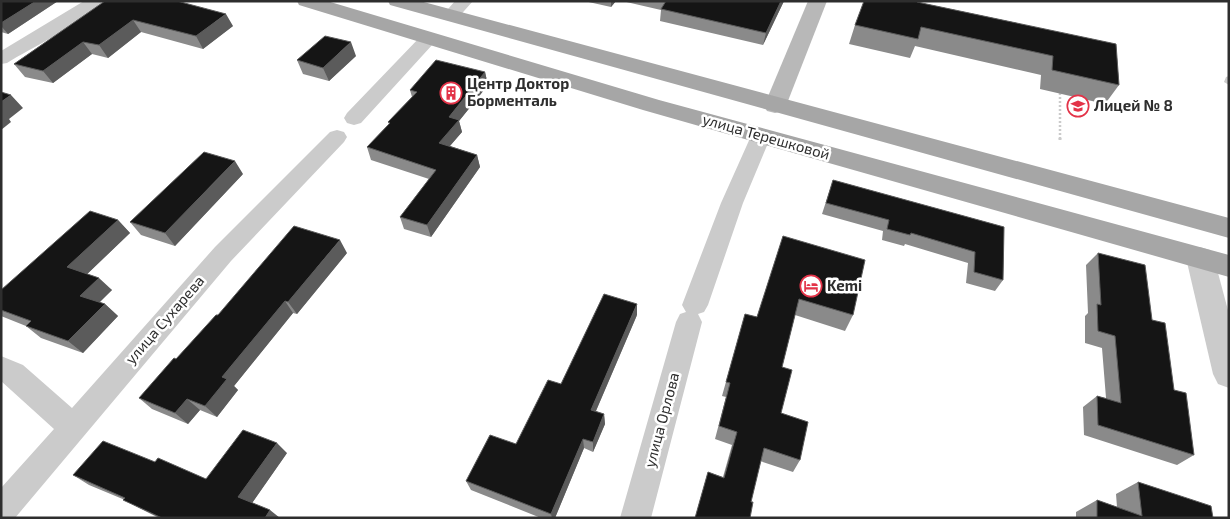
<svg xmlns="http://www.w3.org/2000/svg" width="1230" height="519" font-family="'Exo 2',sans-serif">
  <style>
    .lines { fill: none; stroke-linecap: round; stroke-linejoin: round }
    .path-far1 { stroke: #cbcbcb; stroke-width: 2.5; stroke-dasharray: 2 2; stroke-linecap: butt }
    .path { stroke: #cbcbcb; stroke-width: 3; stroke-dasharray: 2.5 2.5; stroke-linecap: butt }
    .service { fill: #cbcbcb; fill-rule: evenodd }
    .minor { fill: #cbcbcb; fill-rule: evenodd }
    .tertiary { fill: #cbcbcb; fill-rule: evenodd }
    .secondary { fill: #b8b8b8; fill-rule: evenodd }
    .primary { fill: #a6a6a6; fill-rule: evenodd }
    .wall { fill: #8a8a8a }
    .shaded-wall { fill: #5b5b5b }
    .building { fill: #151515; stroke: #5b5b5b }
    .labels { text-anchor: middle; stroke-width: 5; stroke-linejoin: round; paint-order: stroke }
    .poi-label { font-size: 15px; font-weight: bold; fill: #2e2e2e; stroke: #fff; text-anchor: start }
    .street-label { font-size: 15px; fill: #2e2e2e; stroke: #fff }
  </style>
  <rect width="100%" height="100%" fill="#fff"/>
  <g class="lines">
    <path class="path-far1" d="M1060 93V139"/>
    <path class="path" d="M1060 138V140"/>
    <path class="service" d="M1229 76V85L1224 82 1226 77Z"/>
    <path class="minor" d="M84 1H103C90 20 29 49 7 63L1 64V51Z
      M455 1H473L456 20H444L442 16Z
      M427 35 433 36 436 40 433 44 361 123 354 125 347 123 344 118 347 113 421 36Z
      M761 129 768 131 771 136 743 203 708 305 704 312 698 314 702 322 651 518H620L676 322 680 314 686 312 682 305 721 203 751 136 754 131Z
      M337 130 344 132 347 137 344 142 231 261 15 518H1V488L54 429 1 381V356L23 365 72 408 215 247 330 132Z"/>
    <path class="tertiary" d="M1200 247 1210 250 1214 258 1229 314V388L1218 384 1213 374 1186 258 1190 250Z"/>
    <path class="secondary" d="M808 1H827L786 106 783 111 775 113 767 111 764 106Z"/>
    <path class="primary" d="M297 1H327L659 100 1229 255V277L643 110 299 5Z
      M388 1H420L1229 218V238L390 5Z"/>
  </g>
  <path class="wall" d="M1 1H58L8 34 1 32Z
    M105 1 233 26 203 49 141 32 108 58 92 54 53 83 25 77 14 64Z
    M584 1H616L611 7Z
    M622 1H784L763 45 660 21 661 10Z
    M917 2 1116 44 1119 85 1105 104 1040 89 1041 75 915 46 910 58 849 44 855 25Z
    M356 56 329 81 303 74 297 60Z
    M485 72 488 85 459 121 462 132 450 146 477 155 480 167 431 237 404 229 400 217 429 179 371 160 367 147 389 124 388 122 412 97 410 90Z
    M243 174 175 246 141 235 130 222Z
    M833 180 1004 227 1003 280 995 291 966 283 968 263 905 244 904 246 882 240 883 231 822 214Z
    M118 220 130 233 87 274 112 290 99 302 105 304 118 316 83 353 41 338 26 326 1 316V290Z
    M783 236 853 315 845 331 795 315 782 367 781 413 800 460 793 472 760 461 751 502 750 518H695L708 472 723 477 732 445 715 439 726 397 722 396 745 314 757 317Z
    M347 253 297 314 293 313 234 386 238 390 217 417 200 410 188 424 152 409 139 398 218 315Z
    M1098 253 1152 320 1194 455 1177 465 1084 435 1083 407 1097 396 1106 398 1102 348 1085 343V316L1088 313 1086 265Z
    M637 315 596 411 604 414 605 424 593 452 584 448 555 518H541L471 490 466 481 516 444 561 384Z
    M287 453 252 503 280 518H159L139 508 125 500 89 485 73 475 155 462 206 479Z
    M1138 482 1213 518H1076V512L1097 500 1117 507 1116 494Z"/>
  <path class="shaded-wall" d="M36 1H58L8 34 1 26V23Z
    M611 1H616L611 7Z
    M781 1H784L763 45 766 33Z
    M226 14 233 26 203 49 196 36Z
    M133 20 141 32 108 58 99 45Z
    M83 42 92 54 53 83 43 71Z
    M351 42 356 56 329 81 323 68Z
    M485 72 488 85 459 121 462 132 442 155 439 143 449 117Z
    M11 95 23 108 9 119 11 122 1 130V102Z
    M477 155 480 167 431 237 427 225Z
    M235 161 243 174 175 246 165 233Z
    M118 220 130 233 81 280 67 267Z
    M340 240 347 253 297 314 288 302Z
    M99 278 112 290 94 308 80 296Z
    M285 301 293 313 234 386 238 390 217 417 205 406 222 377Z
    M105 304 118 316 83 353 68 341Z
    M637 304V315L592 420 591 410Z
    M187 399 200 410 188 424 175 413Z
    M604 414 605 424 593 452V442Z
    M583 439 584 448 555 518H552L551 514Z
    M277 443 287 453 250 506 238 497Z
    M270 510 280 518H265Z"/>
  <path class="building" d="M1 1H36L1 23Z
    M105 1H177L226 14 196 36 133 20 99 45 83 42 43 71 14 64Z
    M666 1H781L766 33 661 9Z
    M864 1H917V2L1116 44 1119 85 1052 70 1053 56 921 27 918 39 855 25Z
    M325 36 351 42 323 68 297 60Z
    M436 60 485 72 449 117 459 120 439 143 477 155 427 225 400 217 436 170 367 147 390 123 388 122 417 92 410 90Z
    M1 92 11 95 1 102Z
    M204 152 235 161 165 233 130 222Z
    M833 180 1004 227 1003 280 974 272 975 252 911 233 910 235 887 229 889 220 826 203Z
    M90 211 118 220 67 267 99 278 80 296 105 304 68 341 26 326 31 321 1 310V290Z
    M294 226 340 240 288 302 285 301 222 377 227 379 205 406 187 399 175 413 139 398 174 358 176 359 216 315H218Z
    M783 236 865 260 853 315 799 299 782 367 792 370 781 413 808 422 800 460 764 448 751 502H753L750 518H695L708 472 724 478 737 432 719 426 730 383 726 382 745 314 757 317Z
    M1098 253 1145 265 1152 320 1165 323 1174 390 1186 393 1194 455 1098 425 1097 396 1121 403 1115 336 1098 331 1097 304 1101 305Z
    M604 294 637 304 591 410 604 414 593 442 583 439 551 514 466 481 490 435 516 444 548 380 561 384Z
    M243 430 277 443 238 497 270 510 265 518H162L123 500 125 498 73 475 103 441 155 462 158 458 206 479Z
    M1138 482 1211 506 1213 518H1097V500L1142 516Z"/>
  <defs>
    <g id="building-ring" transform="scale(1.125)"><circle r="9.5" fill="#fff" stroke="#e33348" stroke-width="1.5"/><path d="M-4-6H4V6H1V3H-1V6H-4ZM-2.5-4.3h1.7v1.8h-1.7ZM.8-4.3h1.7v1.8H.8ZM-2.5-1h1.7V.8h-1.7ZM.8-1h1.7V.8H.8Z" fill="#e33348"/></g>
    <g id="school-ring" transform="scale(1.125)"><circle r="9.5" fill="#fff" stroke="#e33348" stroke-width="1.5"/><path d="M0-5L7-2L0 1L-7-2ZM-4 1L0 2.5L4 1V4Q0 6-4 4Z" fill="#e33348"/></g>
    <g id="hotel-ring" transform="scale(1.125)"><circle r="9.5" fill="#fff" stroke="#e33348" stroke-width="1.5"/><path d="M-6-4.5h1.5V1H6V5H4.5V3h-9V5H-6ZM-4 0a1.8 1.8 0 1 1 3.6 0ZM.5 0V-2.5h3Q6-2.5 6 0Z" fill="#e33348"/></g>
  </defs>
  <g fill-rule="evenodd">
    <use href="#building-ring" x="451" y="93"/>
    <use href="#school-ring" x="1078" y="106"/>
    <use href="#hotel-ring" x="811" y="286"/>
  </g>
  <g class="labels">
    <g class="poi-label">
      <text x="467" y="89">Центр Доктор<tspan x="467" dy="17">Борменталь</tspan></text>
      <text x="1094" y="111">Лицей № 8</text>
      <text x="827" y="291">Kemi</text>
    </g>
    <g class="street-label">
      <text transform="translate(766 137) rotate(16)" y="5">улица Терешковой</text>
      <text transform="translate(165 320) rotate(-49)" y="5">улица Сухарева</text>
      <text transform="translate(662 420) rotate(-75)" y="5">улица Орлова</text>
    </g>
  </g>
  <rect width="1230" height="519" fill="none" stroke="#2e2e2e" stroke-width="5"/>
</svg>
